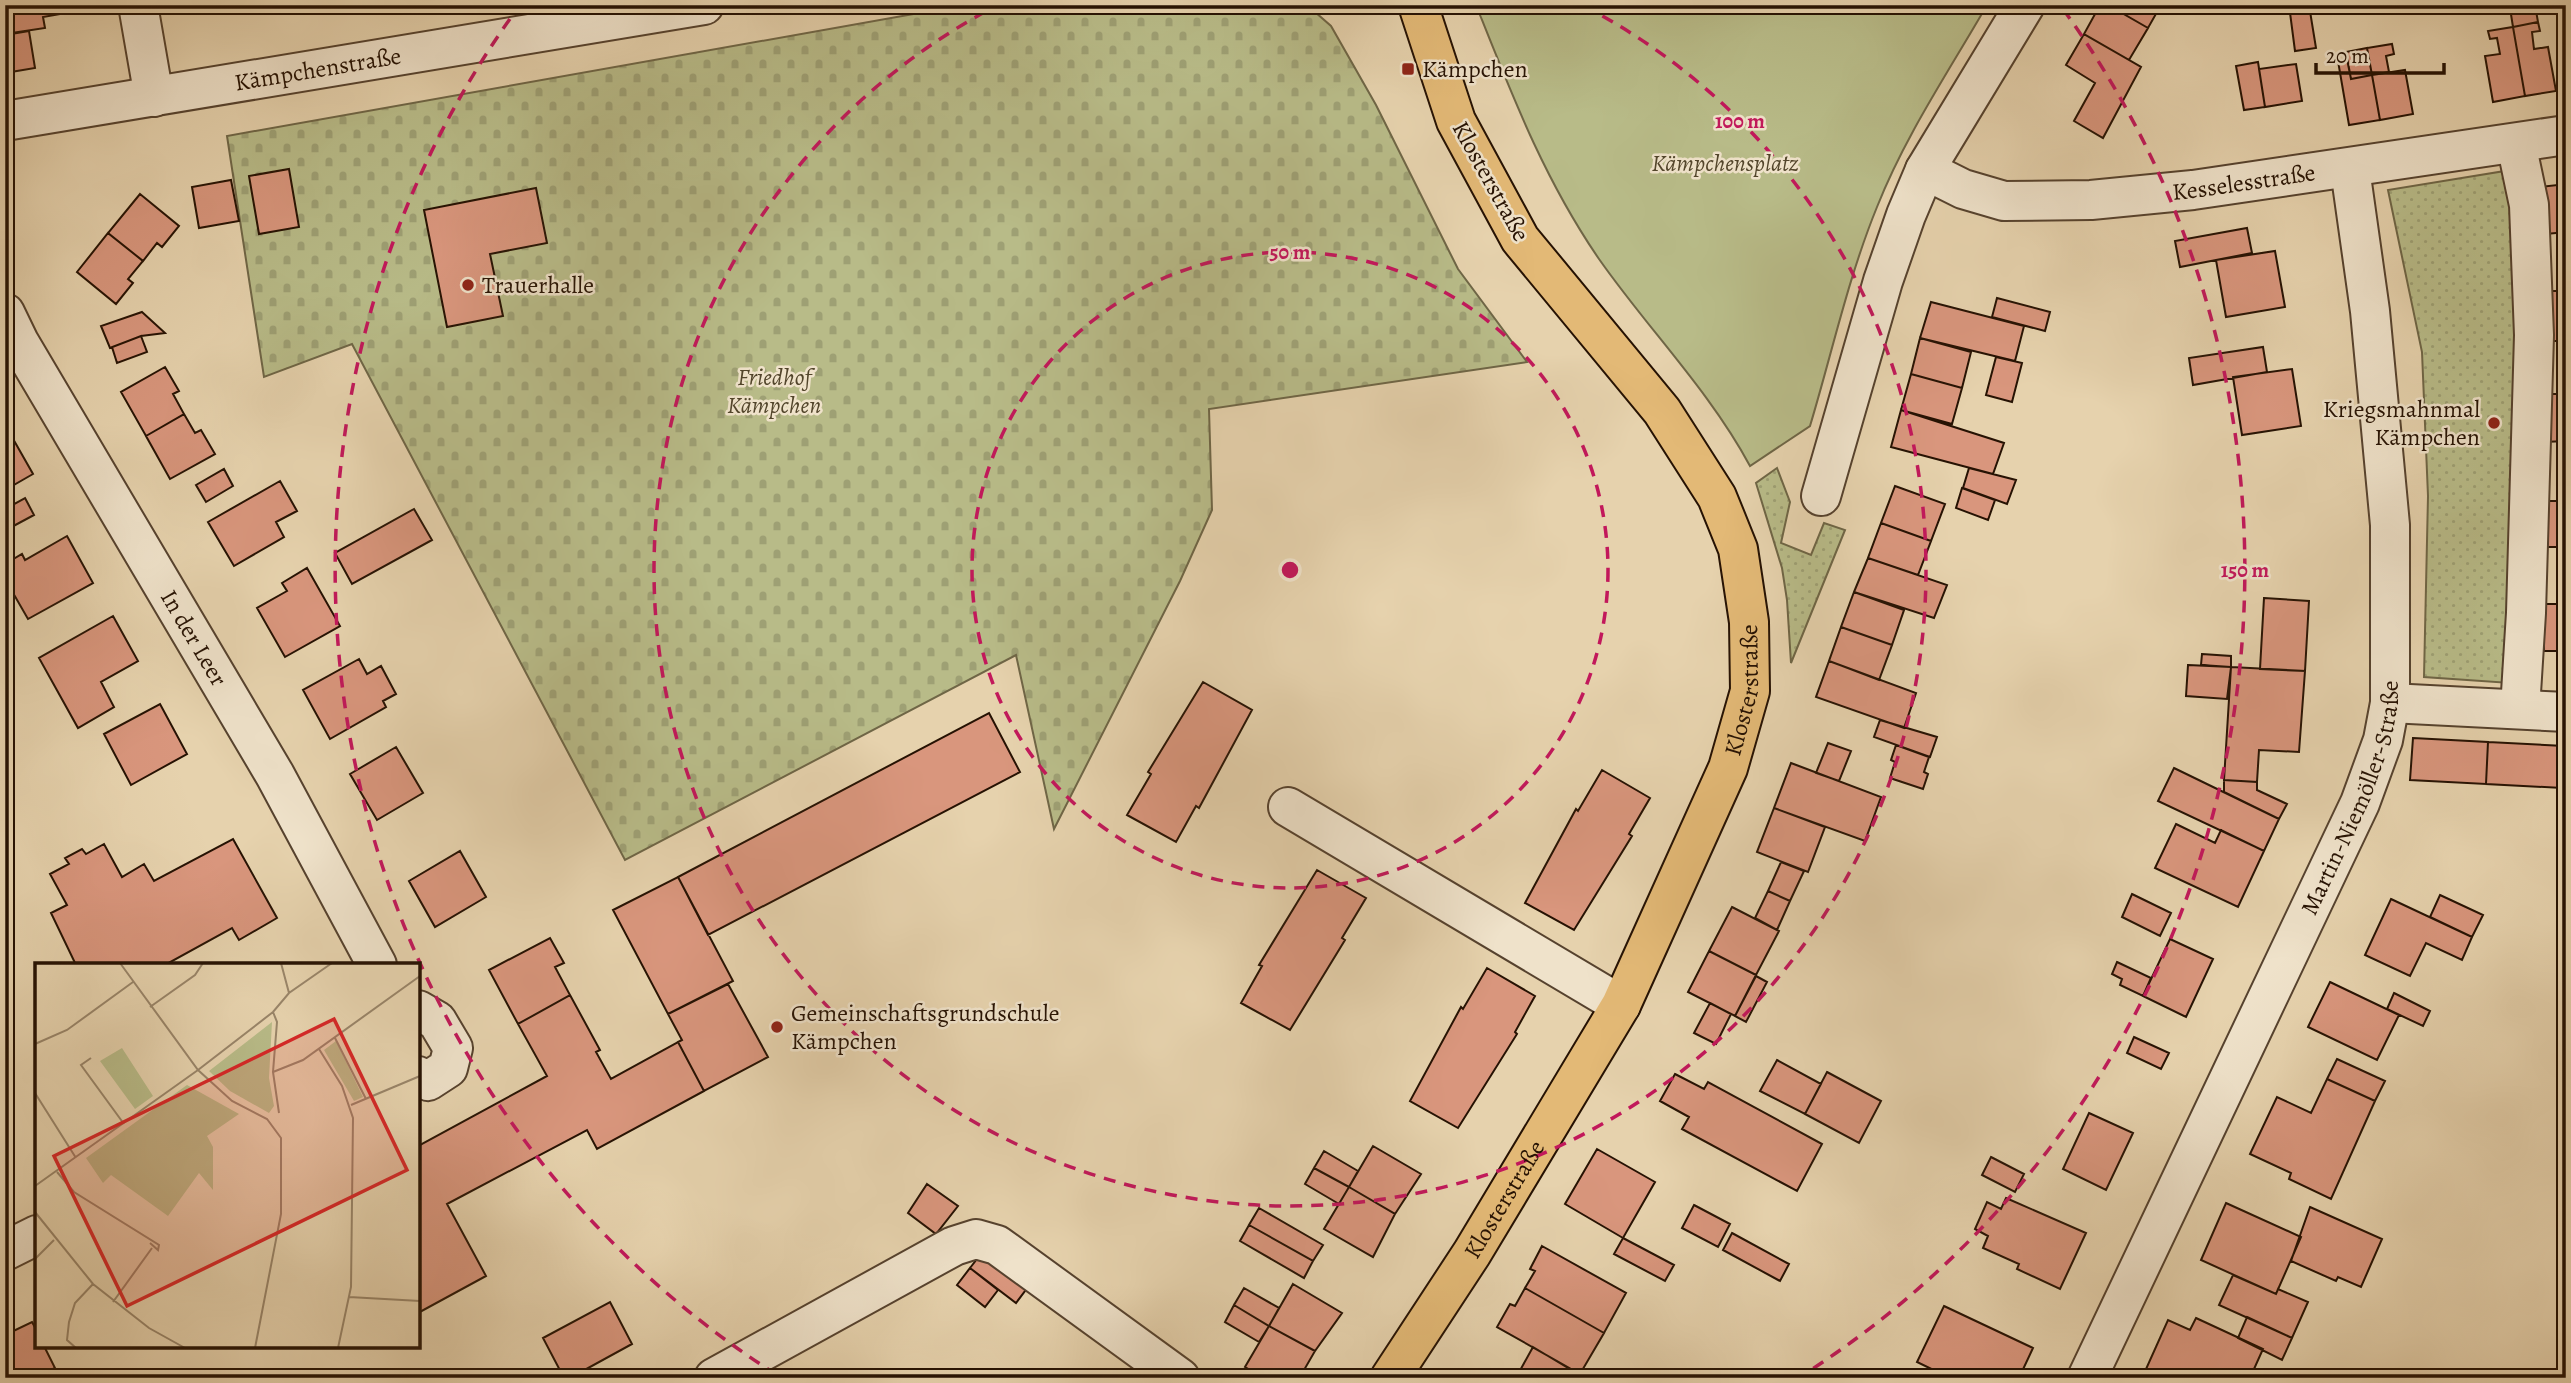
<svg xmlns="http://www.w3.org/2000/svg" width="2571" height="1383" font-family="Alegreya,serif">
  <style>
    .grass { fill: url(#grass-dots); stroke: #6f6646; stroke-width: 2 }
    .cemetery { fill: url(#cemetery-stones); stroke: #6f6646; stroke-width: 2 }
    .green { fill: #b8bb88; stroke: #6f6646; stroke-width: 2 }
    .building { fill: #d9967d; stroke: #261203; stroke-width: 2 }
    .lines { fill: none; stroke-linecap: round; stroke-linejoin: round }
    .minor-casing { stroke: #56422e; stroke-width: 42 }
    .major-casing { stroke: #261203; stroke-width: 42 }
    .minor { stroke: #efe2ca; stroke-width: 38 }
    .major { stroke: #e3b976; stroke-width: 38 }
    .ring { fill: none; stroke: #c2185b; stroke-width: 3.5; stroke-dasharray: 12 9 }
    .poi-dot { fill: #8f2418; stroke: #efe2ca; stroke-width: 2.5 }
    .labels { text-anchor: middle; stroke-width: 5; stroke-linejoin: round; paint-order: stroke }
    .poi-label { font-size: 24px; fill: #261203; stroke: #efe2ca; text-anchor: start }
    .street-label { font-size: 24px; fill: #261203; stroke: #efe2ca }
    .park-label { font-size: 24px; font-style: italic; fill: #52452b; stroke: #efe2ca }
    .inset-road { fill: none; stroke: #998569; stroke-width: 2 }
    .view { fill: #d62828; fill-opacity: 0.15; stroke: #d62828; stroke-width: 3.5 }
    .inset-edge { fill: none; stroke: #261203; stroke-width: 3.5 }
    .centre { fill: #c2185b; stroke: #efe2ca; stroke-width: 3.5 }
    .ring-label { font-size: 21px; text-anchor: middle; font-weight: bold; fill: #c2185b; stroke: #efe2ca; stroke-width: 5; stroke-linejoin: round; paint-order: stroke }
  </style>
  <defs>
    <pattern id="grass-dots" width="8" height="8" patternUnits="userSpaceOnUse" patternTransform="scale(1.75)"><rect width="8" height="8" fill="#b8bb88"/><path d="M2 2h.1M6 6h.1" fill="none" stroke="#9ea074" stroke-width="1.8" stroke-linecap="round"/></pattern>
    <pattern id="cemetery-stones" width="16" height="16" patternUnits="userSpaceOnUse" patternTransform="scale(1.75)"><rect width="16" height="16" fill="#b8bb88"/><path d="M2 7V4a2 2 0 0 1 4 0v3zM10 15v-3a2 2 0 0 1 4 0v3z" fill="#9ea074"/></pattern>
  </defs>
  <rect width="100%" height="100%" fill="#e6d2ad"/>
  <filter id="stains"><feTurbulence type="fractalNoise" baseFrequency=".00286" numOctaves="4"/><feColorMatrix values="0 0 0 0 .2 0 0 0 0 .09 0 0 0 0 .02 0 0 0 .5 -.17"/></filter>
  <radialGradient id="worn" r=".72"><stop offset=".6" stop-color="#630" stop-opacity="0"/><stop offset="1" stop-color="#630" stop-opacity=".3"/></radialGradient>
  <path class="grass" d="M2511 170 2521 256 2510 683 2424 677 2428 496 2422 352 2388 190Z
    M1777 468 1790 502 1781 543 1811 555 1824 523 1845 530 1791 663 1787 600 1782 568 1756 483Z"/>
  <path class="cemetery" d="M964 5H1307L1331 26 1376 105 1458 269 1527 362 1209 409 1212 510 1180 581 1054 829 1016 655 625 860 352 344 264 377 227 136Z"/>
  <path class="green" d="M1476 5H1987C1949 71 1905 136 1877 207 1848 278 1832 353 1810 426L1750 466C1709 390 1648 329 1599 259 1544 179 1512 95 1476 5Z"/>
  <path class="building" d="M5 5H64L66 13 43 17 45 28 5 34Z
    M2100 5H2108L2148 28 2129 60 2084 34Z
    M2108 5H2161L2148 28Z
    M2289 5H2309L2316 48 2295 51Z
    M2535 5 2538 22 2513 27 2510 8Z
    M2558 5H2566V46H2565Z
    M2538 22 2540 31 2532 32 2534 49 2548 47 2556 91 2525 96 2513 27Z
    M2513 27 2525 96 2493 102 2485 56 2500 54 2497 38 2490 39 2488 31Z
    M29 31 35 68 5 73V35Z
    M2084 34 2141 67 2103 138 2074 121 2095 83 2066 65Z
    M2392 44 2394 54 2386 56 2389 72 2372 75 2367 48Z
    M2367 48 2372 75 2351 79 2346 52Z
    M2347 59 2351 79 2372 75 2380 120 2349 125 2338 61Z
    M2258 62 2265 107 2244 110 2236 66Z
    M2296 64 2302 101 2265 107 2259 69Z
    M2405 70 2413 114 2380 120 2372 75Z
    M289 169 299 227 259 234 249 176Z
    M231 180 239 221 199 228 192 187Z
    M2566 184V232L2546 234 2539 187Z
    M536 188 547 243 490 254 503 316 447 327 424 210Z
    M140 194 179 226 162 247 157 243 143 261 108 233Z
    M2247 228 2252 253 2180 267 2175 241Z
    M108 233 143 261 128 279 133 283 116 304 77 272Z
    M2275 251 2285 307 2226 317 2216 260Z
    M2544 291H2566V350H2560V341H2543Z
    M1997 298 2050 312 2045 331 1992 317Z
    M1931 302 2024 326 2015 361 1920 338Z
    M142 312 165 333 141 336 110 348 101 326Z
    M141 336 147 352 117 363 112 347Z
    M1920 338 1971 352 1962 388 1911 374Z
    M2263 347 2267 372 2193 385 2189 358Z
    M1996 357 2022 363 2012 402 1986 395Z
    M165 367 179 391 173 394 184 414 146 436 121 392Z
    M2292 369 2301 426 2242 435 2233 377Z
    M1911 374 1962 388 1952 424 1901 410Z
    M2544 394H2566V441L2544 442Z
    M1901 410 2004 443 1993 474 1891 447Z
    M184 414 195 433 201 430 215 454 170 479 146 436Z
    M8 430 33 474 5 490V432Z
    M1969 468 2016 480 2007 504 1963 488Z
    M224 469 233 486 206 502 196 485Z
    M280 481 297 511 276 522 284 537 234 566 208 522Z
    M1895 486 1945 504 1931 541 1881 523Z
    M1962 488 1995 500 1988 520 1956 508Z
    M25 498 34 515 6 530 5 509Z
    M2544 501H2566V547H2544Z
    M414 509 432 540 352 584 335 553Z
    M1881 523 1931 541 1918 575 1868 558Z
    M67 536 93 583 28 619 5 579V564L22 554 25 560Z
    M1868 558 1947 585 1934 618 1854 592Z
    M307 568 340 626 285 657 257 608 287 591 282 583Z
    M1854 592 1904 610 1892 645 1841 627Z
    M2264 598 2309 601 2305 671 2260 669Z
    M2544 604H2566V651H2544Z
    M113 616 138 661 101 682 114 707 78 728 39 658Z
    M1841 627 1892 645 1879 680 1829 661Z
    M2202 654 2231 656V667L2201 665Z
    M359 659 367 674 381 666 396 694 383 701 386 707 330 739 303 690Z
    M1829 661 1916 693 1904 728 1816 697Z
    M2188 665 2231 667 2227 699 2186 696Z
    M2231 667 2305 671 2299 752 2259 750 2257 782 2224 780Z
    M1203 682 1252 710 1199 808 1196 806 1176 842 1127 815 1151 774 1148 772Z
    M160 704 187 754 131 785 104 734Z
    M989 713 1020 772 708 935 678 877Z
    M1880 720 1937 737 1930 757 1874 737Z
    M2413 738 2488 742 2486 784 2410 780Z
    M2488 742 2564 746 2562 788 2486 784Z
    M1828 743 1851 751 1839 781 1816 773Z
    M1896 745 1929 757 1924 772 1928 774 1923 789 1890 778 1895 762 1891 760Z
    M396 747 423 793 377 820 350 774Z
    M1791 763 1881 797 1865 841 1774 808Z
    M2174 768 2279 819 2264 851 2158 801Z
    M1602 770 1650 798 1629 834 1632 836 1574 930 1525 903 1576 809 1578 811Z
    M2224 780 2257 782V790L2287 804 2279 819 2224 792Z
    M1774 808 1825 827 1808 872 1757 852Z
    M2176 824 2215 843 2221 830 2264 851 2238 907 2155 868Z
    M233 839 277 918 239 940 232 928 165 965H76L51 913 67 905 50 874 69 864 65 858 82 849 86 854 104 844 122 877 144 864 154 881Z
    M460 851 486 897 435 927 409 881Z
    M1781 862 1804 871 1790 901 1768 891Z
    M1317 870 1366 898 1342 938 1345 940 1290 1030 1241 1003 1262 966 1259 965Z
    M678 877 733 981 668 1014 613 910Z
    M1768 891 1790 901 1777 930 1755 918Z
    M2132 894 2171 913 2160 936 2122 917Z
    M2440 895 2483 915 2472 937 2430 917Z
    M2391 899 2472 937 2462 960 2426 943 2410 976 2365 955Z
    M1732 907 1779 931 1756 975 1709 951Z
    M550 938 564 963 555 967 570 995 518 1024 489 970Z
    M2170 939 2213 959 2186 1017 2143 996Z
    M1709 951 1756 975 1735 1016 1688 992Z
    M2117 962 2151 978 2143 996 2120 985 2122 979 2112 974Z
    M1487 968 1535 996 1515 1032 1517 1034 1458 1128 1410 1101 1461 1007 1463 1009Z
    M1756 976 1767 982 1746 1022 1735 1016Z
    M2330 982 2399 1015 2377 1060 2308 1027Z
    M728 984 768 1057 704 1091 678 1042 682 1040 668 1014Z
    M2394 993 2430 1011 2423 1026 2387 1009Z
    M570 995 600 1050 596 1052 611 1079 678 1042 704 1091 597 1149 587 1130 447 1204 486 1276 418 1313V1146L547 1076 518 1024Z
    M1710 1003 1731 1014 1716 1044 1694 1033Z
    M2134 1037 2169 1053 2161 1069 2127 1053Z
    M2337 1059 2385 1081 2375 1101 2327 1079Z
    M1777 1060 1821 1084 1805 1114 1760 1091Z
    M1827 1072 1881 1101 1859 1143 1805 1114Z
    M1675 1074 1704 1089 1708 1082 1822 1144 1797 1191 1682 1129 1689 1117 1660 1101Z
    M2327 1079 2375 1101 2331 1199 2289 1179 2291 1173 2250 1154 2277 1097 2311 1113Z
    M2089 1113 2133 1133 2106 1190 2063 1169Z
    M1373 1146 1421 1174 1395 1214 1349 1187Z
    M1597 1149 1655 1182 1623 1238 1565 1204Z
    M1324 1151 1358 1171 1349 1187 1314 1168Z
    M1991 1157 2024 1174 2015 1192 1982 1175Z
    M1314 1168 1349 1187 1339 1204 1305 1184Z
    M927 1184 958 1206 936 1234 908 1213Z
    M1349 1187 1395 1214 1373 1257 1324 1229Z
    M2006 1198 2086 1233 2060 1289 2017 1269 2019 1264 1983 1248 1988 1236 1975 1229 1987 1202 2001 1209Z
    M2226 1203 2301 1237 2276 1294 2201 1260Z
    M1694 1205 1730 1224 1718 1247 1682 1228Z
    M2310 1207 2382 1239 2361 1287 2338 1277 2336 1281 2291 1261Z
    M1259 1208 1323 1245 1313 1261 1249 1225Z
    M1249 1225 1313 1261 1304 1278 1240 1241Z
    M1732 1233 1789 1264 1780 1281 1723 1250Z
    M1623 1238 1674 1265 1665 1281 1614 1254Z
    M1542 1246 1626 1293 1604 1333 1525 1288 1535 1271 1530 1269Z
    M984 1250 1031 1283 1016 1303 970 1268Z
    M970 1268 998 1290 985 1307 957 1285Z
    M2233 1275 2276 1294 2278 1289 2308 1302 2292 1338 2219 1305Z
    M1293 1284 1342 1313 1315 1351 1269 1326Z
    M1244 1288 1279 1308 1269 1326 1234 1305Z
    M1525 1288 1604 1333 1580 1374 1497 1327 1510 1304 1515 1306Z
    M610 1302 632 1344 570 1378H564L543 1338Z
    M1234 1305 1269 1326 1259 1342 1225 1322Z
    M1944 1306 2033 1348 2019 1378H1950L1917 1362Z
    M2247 1317 2292 1338 2282 1360 2238 1338Z
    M2196 1318 2263 1349 2250 1378H2142L2168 1320 2190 1330Z
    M32 1322 37 1331V1346H44L55 1368 35 1378H5V1335Z
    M1269 1326 1315 1351 1304 1370 1308 1372 1305 1378H1264L1245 1367Z
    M1533 1347 1568 1368 1562 1378H1525L1518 1374Z"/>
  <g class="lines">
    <g class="minor-casing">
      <g id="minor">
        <path d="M138 5 154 97"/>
        <path id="s1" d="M5 121 704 5"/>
        <path d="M2516 143 2529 205 2534 335 2526 613 2520 709"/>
        <path id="s2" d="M1925 170 1963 189 2004 201 2091 200 2193 190 2566 135"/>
        <path id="s3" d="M5 313 19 342 275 775 377 965"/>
        <path d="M1821 496 1883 281 1906 215 1925 170 2025 5"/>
        <path d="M2390 703 2566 712"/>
        <path d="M1288 807 1621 1005"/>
        <path d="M418 1010 437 1021 453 1048 448 1068 428 1081 418 1076"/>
        <path d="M5 1251 37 1235"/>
        <path d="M714 1378 954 1246 976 1239 997 1245 1180 1378"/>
        <path id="s4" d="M2087 1378 2360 803 2383 740 2390 703V525L2370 311 2350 169"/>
      </g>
    </g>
    <g class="major-casing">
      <g id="major">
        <path id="s5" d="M1390 1378 1472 1253 1621 1005 1728 768 1750 691 1749 622 1738 549 1717 497 1662 411 1520 239 1456 121 1418 5"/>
      </g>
    </g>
    <use href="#minor" class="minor"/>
    <use href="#major" class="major"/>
  </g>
  <g class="ring">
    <circle cx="1290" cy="570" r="318"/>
    <path d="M1584 6A636 636 0 1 1 996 6"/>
    <path d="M777 1375A955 955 0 0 1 517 9M2063 9A955 955 0 0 1 1803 1375"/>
  </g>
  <g class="poi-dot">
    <rect x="1401" y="62" width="14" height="14" rx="3.5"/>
    <circle cx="468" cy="285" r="7"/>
    <circle cx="2494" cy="423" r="7"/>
    <circle cx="777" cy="1027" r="7"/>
  </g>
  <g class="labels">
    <g class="poi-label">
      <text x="1422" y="77">Kämpchen</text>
      <text x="482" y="293">Trauerhalle</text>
      <text x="2480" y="417" text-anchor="end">Kriegsmahnmal<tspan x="2480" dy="28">Kämpchen</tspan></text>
      <text x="791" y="1021">Gemeinschaftsgrundschule<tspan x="791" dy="28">Kämpchen</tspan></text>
    </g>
    <g class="street-label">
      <text dy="8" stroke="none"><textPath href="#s1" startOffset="317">Kämpchenstraße</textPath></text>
      <text transform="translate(1491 181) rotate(61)" y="8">Klosterstraße</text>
      <text dy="8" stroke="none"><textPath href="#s2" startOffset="326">Kesselesstraße</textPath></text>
      <text dy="8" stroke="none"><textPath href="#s3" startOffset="376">In der Leer</textPath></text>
      <text dy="8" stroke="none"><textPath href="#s5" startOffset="779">Klosterstraße</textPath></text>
      <text dy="8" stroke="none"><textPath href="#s4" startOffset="639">Martin-Niemöller-Straße</textPath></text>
      <text dy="8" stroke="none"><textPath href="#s5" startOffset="212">Klosterstraße</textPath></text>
    </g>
    <g class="park-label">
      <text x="1725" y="171">Kämpchensplatz</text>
      <text x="774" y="385">Friedhof<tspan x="774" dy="28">Kämpchen</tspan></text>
    </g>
  </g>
  <g transform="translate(35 963)">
    <rect width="385" height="385" fill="#e6d2ad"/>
    <path d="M301 78 328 134 319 138 289 87ZM87 85 118 133 100 146 65 98Z" fill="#b8bb88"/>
    <path d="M152 122 204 151 172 173 178 184V227L164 210 133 253 76 212 68 220 51 195Z" fill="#b8bb88"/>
    <path d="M237 59 234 115 239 143 234 150 195 128 174 108Z" fill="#b8bb88"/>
    <path class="inset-road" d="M85 0 163 107 197 138 232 156 246 175V251L220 385M246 0 254 30M115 44 160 12 168 0M238 49 242 59 238 109 244 150M300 75 331 136M0 81 32 67 98 19M284 86 307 123 318 155 316 324 303 385M56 95 46 102 89 161M163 107 238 49 254 30 297 0M238 109 268 97 385 13M0 130 41 195M316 142 385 113M22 209 39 229 124 282 123 287 115 280M0 223 163 107M0 249 58 321 114 365 150 385M0 296 19 277M314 334 385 338M78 339 117 285M41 385 32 377 34 359 40 340 58 321"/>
    <path class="view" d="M299 56 372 207 92 343 19 193Z"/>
    <rect width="385" height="385" class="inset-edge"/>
  </g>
  <circle cx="1290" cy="570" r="10" class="centre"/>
  <g class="ring-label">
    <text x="1740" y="128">100 m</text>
    <text x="1290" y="259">50 m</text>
    <text x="2245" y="577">150 m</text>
  </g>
  <rect width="2571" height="1383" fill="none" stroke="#e6d2ad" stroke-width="28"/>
  <rect x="7" y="7" width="2557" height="1369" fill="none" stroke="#261203" stroke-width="3.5"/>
  <rect x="14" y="14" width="2543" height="1355" fill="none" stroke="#261203" stroke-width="2"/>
  <path d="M2316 63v10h128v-10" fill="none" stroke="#261203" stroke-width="3.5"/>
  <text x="2326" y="63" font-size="21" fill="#261203" stroke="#efe2ca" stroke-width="5" paint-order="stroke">20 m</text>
  <rect width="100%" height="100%" filter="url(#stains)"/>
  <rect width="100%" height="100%" fill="url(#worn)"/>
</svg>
